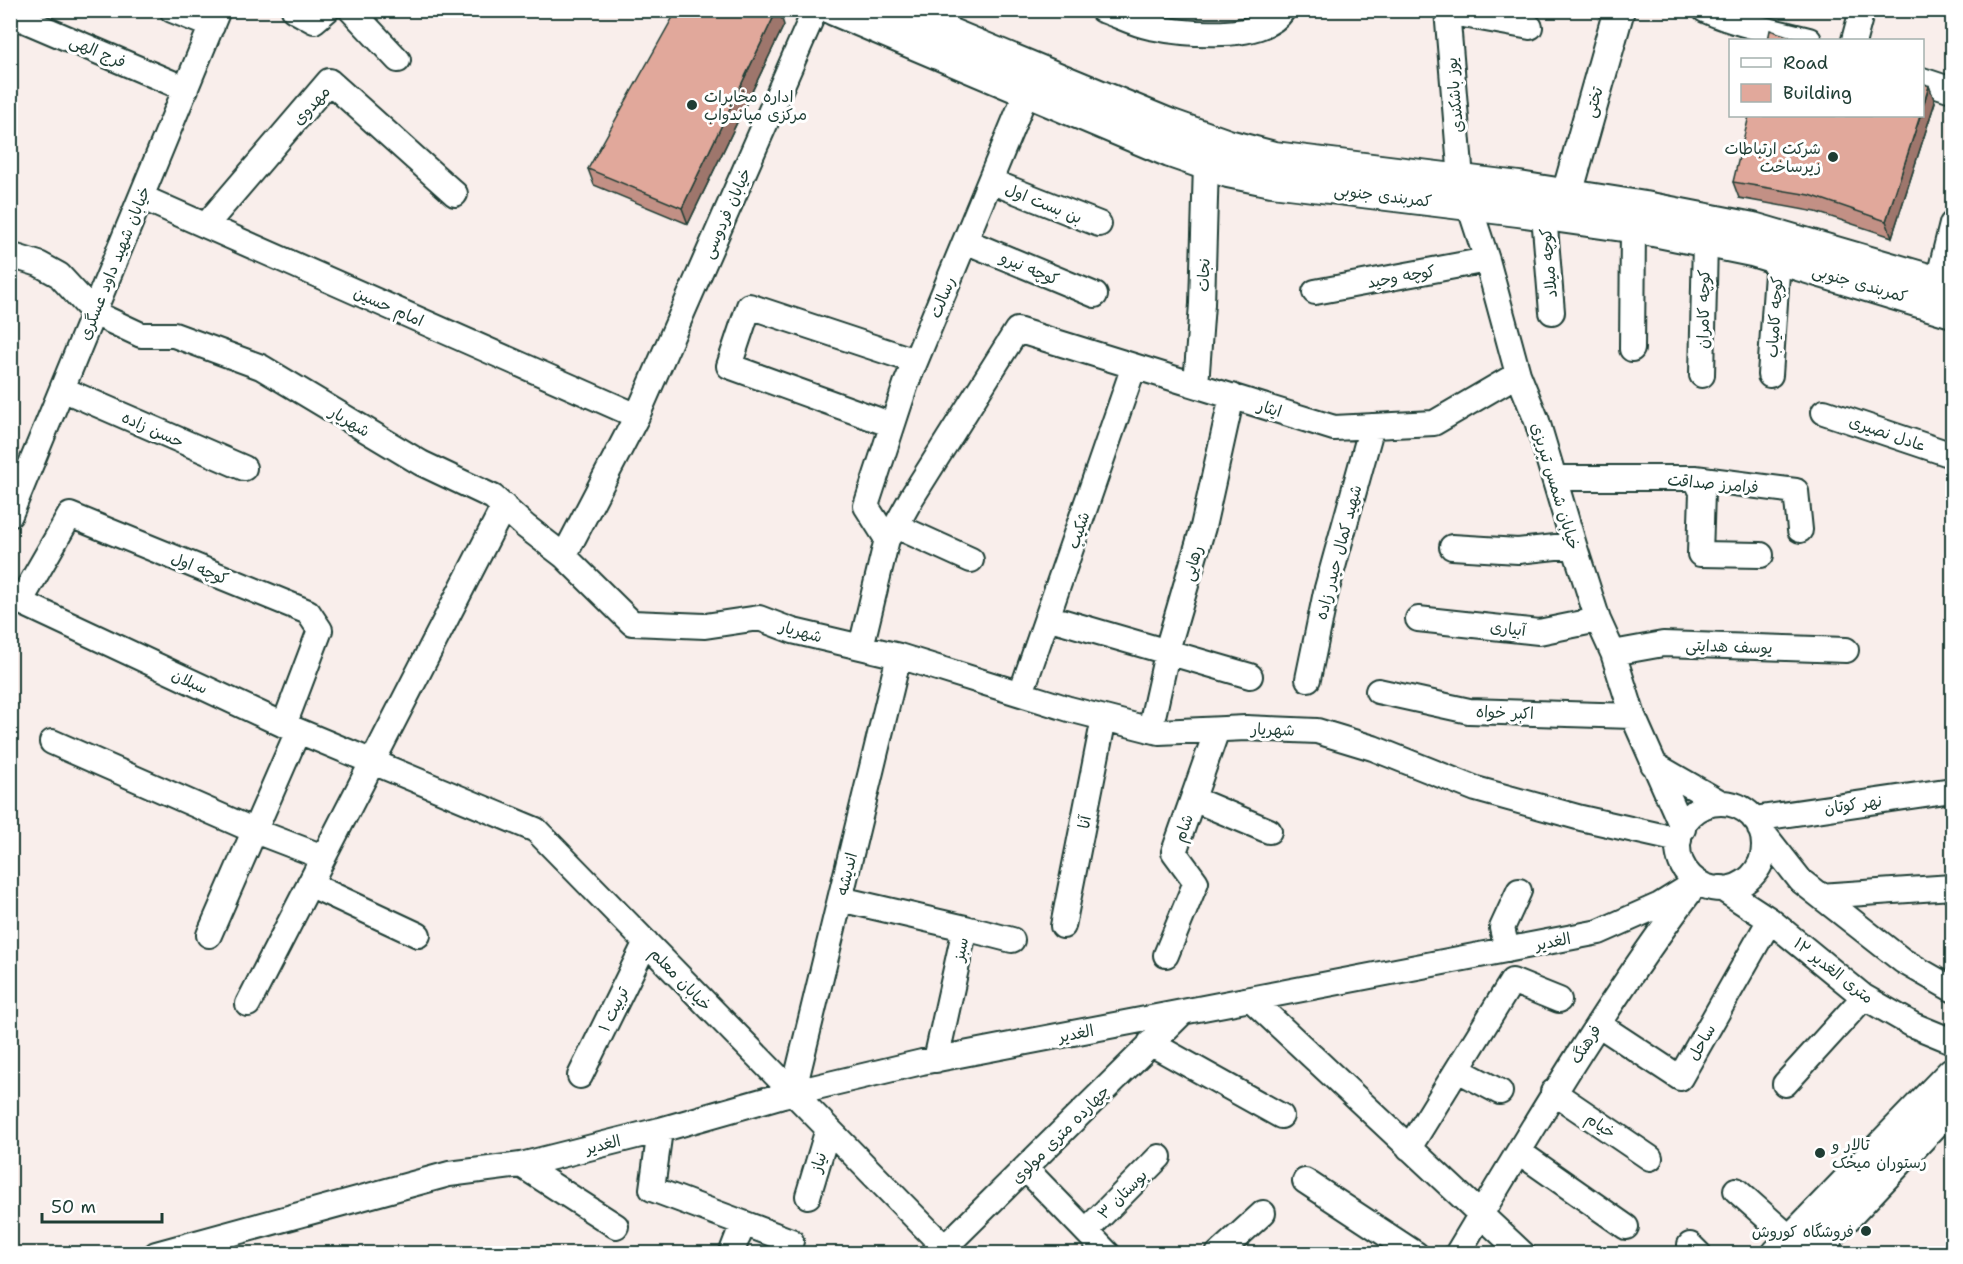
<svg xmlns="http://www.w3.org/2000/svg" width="1963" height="1264" font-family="'Shantell Sans','Playpen Sans Arabic',sans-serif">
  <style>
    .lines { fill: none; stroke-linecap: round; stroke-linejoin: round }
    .minor-casing { stroke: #1f3d34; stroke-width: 28 }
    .major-casing { stroke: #1f3d34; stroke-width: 34 }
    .minor { stroke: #fff; stroke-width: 24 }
    .major { stroke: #fff; stroke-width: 30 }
    .wall { fill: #c29085; stroke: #1f3d34; stroke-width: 1.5 }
    .shaded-wall { fill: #9e766c; stroke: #1f3d34; stroke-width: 1.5 }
    .building { fill: #e1a89b; stroke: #1f3d34; stroke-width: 1.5 }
    .poi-dot { fill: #1f3d34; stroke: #fff; stroke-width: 2 }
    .labels { text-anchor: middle; stroke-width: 6; stroke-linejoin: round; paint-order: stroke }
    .street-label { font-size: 16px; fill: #1f3d34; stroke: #fff }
    .poi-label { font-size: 16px; fill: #1f3d34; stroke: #fff; text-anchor: start }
  </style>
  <rect width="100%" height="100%" fill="#f9eeeb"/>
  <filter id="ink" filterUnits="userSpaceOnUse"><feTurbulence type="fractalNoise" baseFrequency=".0167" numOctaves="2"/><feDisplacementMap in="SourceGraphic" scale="12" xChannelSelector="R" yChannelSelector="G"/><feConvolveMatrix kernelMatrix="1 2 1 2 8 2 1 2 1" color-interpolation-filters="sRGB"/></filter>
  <g filter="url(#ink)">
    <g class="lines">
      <g class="minor-casing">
        <path id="minor" d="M172 10 212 26
          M294 10 314 21 327 10
          M351 10 398 60
          M1102 10C1118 15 1134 24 1150 27 1184 34 1263 42 1283 10
          M1447 10 1461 179
          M1705 10C1738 25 1774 31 1809 40
          M1447 12 1530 27
          M10 14 186 89
          M941 31 947 10
          M1854 40 1862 10
          M1922 80 1952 90
          M990 181 1099 224
          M141 197 637 416
          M1469 205 1487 260 1518 374 1537 421 1574 545 1598 620 1613 653 1633 716 1683 829
          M1544 215 1552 312
          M206 225 329 81 455 194
          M965 241 1095 295
          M10 255 39 264 59 275 94 313 141 335H174L261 367 421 463 493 497 525 526 564 556 632 623 705 626 759 618 793 631 899 656 1069 709 1159 732 1246 728 1317 731 1373 748 1476 789 1581 818 1679 840
          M1938 281 1952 224
          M1315 292 1487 260
          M1632 349 1633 228
          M1702 375 1705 242
          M1770 375 1778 259
          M1196 385 1202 304 1206 164
          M62 389 244 468
          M1824 412 1952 455
          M892 425 729 366 749 306 915 361
          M1554 478H1695L1796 491 1800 530
          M1695 478 1702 492 1700 554 1761 555
          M10 515 218 10
          M896 526 912 497 1017 330 1334 428 1434 423 1518 374
          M887 539 866 506 906 384 1027 91
          M1452 547 1518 551 1574 545
          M564 556 637 416 815 10
          M10 597 284 725 536 830 951 1254
          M20 602 70 515 308 612 320 630 284 725
          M1047 617 1250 676
          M1418 619 1539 632 1598 620
          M861 647 887 539 896 526 971 560
          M1613 653 1663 644 1846 650
          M1308 679 1326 592 1372 426
          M1378 691 1469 711 1633 716
          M1021 693 1134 366
          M1150 730 1170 640 1203 527 1232 396
          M52 742 255 831 323 857
          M1653 764 1721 803
          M1193 799 1269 831
          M1678 846a43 43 0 1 1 86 0a43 43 0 1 1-86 0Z
          M1754 819 1952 790
          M1760 829 1801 881 1903 961 1952 989
          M309 884 418 935
          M1721 888 1770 920 1864 997 1913 1025 1952 1041
          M1820 896 1952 887
          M840 899 965 928 936 1060
          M1063 926 1104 718
          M965 928 1012 940
          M209 935 298 731
          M1507 950 1502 928 1519 891
          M1166 955 1196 882 1174 852 1217 730
          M1252 1000 1523 1254
          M248 1004 504 506
          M1598 1024 1680 1078 1770 920
          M1150 1043 1281 1116
          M1458 1070 1500 1092
          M580 1076 646 942
          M1785 1084 1864 997
          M1553 1092 1650 1158
          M793 1093 899 656
          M660 1130 652 1189 743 1223 731 1254
          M1409 1148 1512 981 1559 1000
          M1519 1152 1626 1227
          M521 1165 616 1226
          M1025 1168 1108 1254
          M1305 1181 1416 1254
          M1736 1190 1791 1239
          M808 1196 828 1129
          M1086 1231 1159 1157
          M738 1237 743 1223 791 1241
          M1690 1245 1699 1254
          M156 1254 449 1174 521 1165 660 1130 783 1095 922 1062 1599 932 1660 905 1697 882
          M938 1254 1181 1014
          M1218 1254 1263 1213
          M1457 1254C1531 1131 1603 1008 1689 893"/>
      </g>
      <g class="major-casing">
        <path id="major" d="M834 10 1170 152 1228 172 1272 181 1518 211 1644 229 1752 251 1952 312
          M893 10 1169 124 1228 145 1274 157 1519 187 1645 207 1753 228 1952 286
          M1567 194 1619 10
          M1777 1254 1952 1073
          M1811 1254 1952 1104"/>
      </g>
      <use href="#minor" class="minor"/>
      <use href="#major" class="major"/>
    </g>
    <path class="wall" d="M784 25 688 224 594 185 588 169Z
      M1929 86 1935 102 1892 237 1816 212 1739 198 1733 182Z"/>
    <path class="shaded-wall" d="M777 10H779L784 25 688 224 682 208Z
      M1929 86 1935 102 1892 237 1886 221 1920 116H1923V106Z"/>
    <path class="building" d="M677 10H777L682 208 588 169Z
      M1770 30 1800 40H1768Z
      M1923 83 1929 86 1923 106Z
      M1749 116H1920L1886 221 1810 195 1733 182Z"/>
  </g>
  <g class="poi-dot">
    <circle cx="692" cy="105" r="6"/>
    <circle cx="1833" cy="157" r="6"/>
    <circle cx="1820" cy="1153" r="6"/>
    <circle cx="1866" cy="1231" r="6"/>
  </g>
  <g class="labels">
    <g class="street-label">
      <text transform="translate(98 51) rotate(23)" y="6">فرج الهی</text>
      <text transform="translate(1454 95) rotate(-95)" y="6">یوز باشکندی</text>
      <text transform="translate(1593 102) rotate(-74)" y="6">تختی</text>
      <text transform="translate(311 105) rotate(-47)" y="6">مهدوی</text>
      <text transform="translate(1383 195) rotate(7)" y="6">کمربندی جنوبی</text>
      <text transform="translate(1044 203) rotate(22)" y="6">بن بست اول</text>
      <text transform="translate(726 213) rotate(-66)" y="6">خیابان فردوسی</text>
      <text transform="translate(114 263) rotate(-68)" y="6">خیابان شهید داود عسگری</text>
      <text transform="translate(1548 263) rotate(-95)" y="6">کوچه میلاد</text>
      <text transform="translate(1030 268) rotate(23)" y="6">کوچه نیرو</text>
      <text transform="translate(1203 275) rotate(-88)" y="6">نجات</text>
      <text transform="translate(1401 276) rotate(-10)" y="6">کوچه وحید</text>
      <text transform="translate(1860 283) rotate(16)" y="6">کمربندی جنوبی</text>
      <text transform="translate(942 297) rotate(-68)" y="6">رسالت</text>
      <text transform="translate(389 306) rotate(24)" y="6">امام حسین</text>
      <text transform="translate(1703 309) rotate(-89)" y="6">کوچه کامران</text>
      <text transform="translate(1774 317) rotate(-86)" y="6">کوچه کامیاب</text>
      <text transform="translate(1270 408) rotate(17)" y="6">ایثار</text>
      <text transform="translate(350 421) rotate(31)" y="6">شهریار</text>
      <text transform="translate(153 429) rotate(24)" y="6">حسن زاده</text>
      <text transform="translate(1888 433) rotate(19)" y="6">عادل نصیری</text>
      <text transform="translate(1713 483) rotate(5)" y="6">فرامرز صداقت</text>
      <text transform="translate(1556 486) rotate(73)" y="6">خیابان شمس تبریزی</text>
      <text transform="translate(1078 530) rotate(-71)" y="6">شکیب</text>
      <text transform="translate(1338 552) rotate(-75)" y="6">شهید کمال حیدر زاده</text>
      <text transform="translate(1192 563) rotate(-74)" y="6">رهایی</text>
      <text transform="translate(200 568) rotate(22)" y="6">کوچه اول</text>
      <text transform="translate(1508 628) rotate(6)" y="6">آبیاری</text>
      <text transform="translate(801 631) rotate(16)" y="6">شهریار</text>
      <text transform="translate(1729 646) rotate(2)" y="6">یوسف هدایتی</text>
      <text transform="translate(190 681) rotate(25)" y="6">سبلان</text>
      <text transform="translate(1505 712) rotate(2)" y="6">اکبر خواه</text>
      <text transform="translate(1273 729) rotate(2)" y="6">شهریار</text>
      <text transform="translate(1853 804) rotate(-8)" y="6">نهر کوتان</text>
      <text transform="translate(1084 822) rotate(-79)" y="6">آنا</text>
      <text transform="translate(1183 828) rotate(-71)" y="6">شام</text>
      <text transform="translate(846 874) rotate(-76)" y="6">اندیشه</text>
      <text transform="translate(1553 941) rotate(-11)" y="6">الغدیر</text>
      <text transform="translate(960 949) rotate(-78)" y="6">سبز</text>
      <text transform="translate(1834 970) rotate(38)" y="6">۱۲ متری الغدیر</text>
      <text transform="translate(681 979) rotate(46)" y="6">خیابان معلم</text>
      <text transform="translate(613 1009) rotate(-64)" y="6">تربیت ۱</text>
      <text transform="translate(1076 1033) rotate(-11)" y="6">الغدیر</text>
      <text transform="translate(1701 1042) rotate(-60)" y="6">ساحل</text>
      <text transform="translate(1585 1044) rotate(-57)" y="6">فرهنگ</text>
      <text transform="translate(1601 1125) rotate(34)" y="6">خیام</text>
      <text transform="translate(1060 1134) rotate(-45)" y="6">چهارده متری مولوی</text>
      <text transform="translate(603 1144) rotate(-14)" y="6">الغدیر</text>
      <text transform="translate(818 1162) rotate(-73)" y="6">نیاز</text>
      <text transform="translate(1122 1194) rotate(-45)" y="6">بوستان ۳</text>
    </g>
    <g class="poi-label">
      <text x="704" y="102">اداره مخابرات<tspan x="704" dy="18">مرکزی میاندواب</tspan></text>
      <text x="1821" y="154" text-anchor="end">شرکت ارتباطات<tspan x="1821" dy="18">زیرساخت</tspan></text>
      <text x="1832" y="1150">تالار و<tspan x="1832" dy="18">رستوران میخک</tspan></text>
      <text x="1854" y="1237" text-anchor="end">فروشگاه کوروش</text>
    </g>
  </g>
  <rect width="1963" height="1264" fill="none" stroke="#fff" stroke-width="36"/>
  <rect x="18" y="18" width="1927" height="1228" fill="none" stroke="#1f3d34" stroke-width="2" filter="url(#ink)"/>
  <rect x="1729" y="39" width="195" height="78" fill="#ffffff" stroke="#a5b1ae" stroke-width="1.5"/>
  <rect x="1741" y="58" width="30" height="9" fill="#ffffff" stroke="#a5b1ae" stroke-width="1.5"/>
  <text x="1783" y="69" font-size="18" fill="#1f3d34">Road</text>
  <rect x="1741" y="84" width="30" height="18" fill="#e1a89b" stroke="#a5b1ae" stroke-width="1.5"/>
  <text x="1783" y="99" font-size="18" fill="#1f3d34">Building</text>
  <path d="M42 1213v9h120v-9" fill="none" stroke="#1f3d34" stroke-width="3"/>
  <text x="51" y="1213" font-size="18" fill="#1f3d34" stroke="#ffffff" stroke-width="4.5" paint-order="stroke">50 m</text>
</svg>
